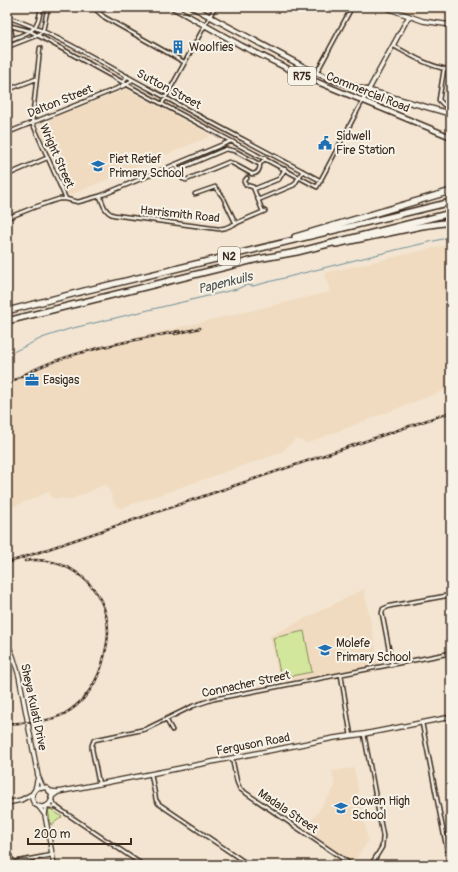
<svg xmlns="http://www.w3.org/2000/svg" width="458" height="872" font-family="Pangolin,sans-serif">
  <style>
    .built { fill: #f0dbc0 }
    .green { fill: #d2e79c; stroke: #86885d }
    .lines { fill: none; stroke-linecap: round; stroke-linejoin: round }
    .stream { stroke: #6d8e9c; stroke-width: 1 }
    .minor-casing { stroke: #3b2a1e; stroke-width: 5.5 }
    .tertiary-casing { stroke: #3b2a1e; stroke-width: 6 }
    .secondary-casing { stroke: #3b2a1e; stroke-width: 6 }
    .primary-casing { stroke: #3b2a1e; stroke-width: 7 }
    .motorway-casing { stroke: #3b2a1e; stroke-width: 8 }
    .minor { stroke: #f7f3e8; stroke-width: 2.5 }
    .tertiary { stroke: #f7f3e8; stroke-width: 3.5 }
    .secondary { stroke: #f7f3e8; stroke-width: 3.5 }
    .primary { stroke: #f7f3e8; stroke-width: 4 }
    .motorway { stroke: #f7f3e8; stroke-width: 5 }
    .rail-casing { stroke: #3b2a1e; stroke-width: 2.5 }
    .rail { stroke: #f7f3e8; stroke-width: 1; stroke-dasharray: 3; stroke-linecap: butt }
    .labels { text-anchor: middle; stroke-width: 4; stroke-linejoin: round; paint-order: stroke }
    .shield { fill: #f7f3e8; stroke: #73665b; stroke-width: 1 }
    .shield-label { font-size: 11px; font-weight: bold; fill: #3b2a1e }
    .poi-label { font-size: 12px; fill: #3b2a1e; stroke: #f7f3e8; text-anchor: start }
    .street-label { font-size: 12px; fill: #3b2a1e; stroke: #f7f3e8 }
    .water-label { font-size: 13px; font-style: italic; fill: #505452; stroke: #f7f3e8 }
  </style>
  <rect width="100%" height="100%" fill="#f3e5d1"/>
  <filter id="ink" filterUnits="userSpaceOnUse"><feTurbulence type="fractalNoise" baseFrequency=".025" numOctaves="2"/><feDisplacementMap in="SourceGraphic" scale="8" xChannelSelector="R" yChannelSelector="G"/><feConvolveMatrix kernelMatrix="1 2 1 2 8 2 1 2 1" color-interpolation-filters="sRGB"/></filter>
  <g filter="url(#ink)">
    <path class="built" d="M398 7H451V17L417 11 415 14Z
      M126 89 209 134 208 137 70 195 66 194 39 129V124Z
      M451 244V388L307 443 296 439 280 453 121 508 116 506 106 484 72 499 52 498 49 492 7 509V387L26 376 51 365 50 361 91 348 330 292 325 273Z
      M364 589 379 665 280 683 270 636Z
      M354 768 368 841 353 863 306 829 335 787 332 771Z"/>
    <path class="green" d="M304 631 312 672 281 678 273 638Z
      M51 809 62 817 51 825 48 810Z"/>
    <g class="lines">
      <path class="stream" d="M7 355 42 338 69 329 237 289 246 285 253 286C319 269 385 252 451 237"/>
      <g class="minor-casing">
        <path id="minor" d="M93 7 104 17 184 62
          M7 17C58 34 103 64 150 89 207 121 264 150 321 181
          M7 25 30 31 39 36 162 104 317 187 362 102
          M9 40 12 35 10 26
          M7 41C29 32 38 33 41 7
          M394 46C412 56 430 67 451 70
          M7 47 38 35 43 30 48 7
          M40 48 32 122 66 199
          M444 69 439 100 444 105 451 107
          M317 72 352 7
          M121 87 127 76
          M7 90 36 79
          M162 104 215 7
          M7 133 128 84 132 80
          M176 164 183 179 186 180 229 162 232 163 252 174C258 174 260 169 260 164
          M179 169 226 149 235 151 259 164 261 163 265 158
          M7 175 47 158
          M247 178 244 182 246 185 253 187 263 212
          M254 189 279 179 285 169
          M195 194 215 187 223 197 236 224
          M100 196C103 204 105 213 114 215L219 229 225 228 265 211
          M258 200 294 185 303 171
          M7 218 35 207 59 199H66L78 202 100 196 231 141
          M392 665 382 613 383 609 390 606 451 595
          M341 675 351 736
          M166 719 172 730
          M422 723 448 855 451 860
          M364 734 383 836 382 847 371 865
          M232 758 237 782 240 789 352 865
          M151 774 156 800 159 804 249 865
          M99 784 92 749V745L94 740 146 729 193 706 214 699 451 653
          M51 800 58 808 143 865
          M47 806 56 807
          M7 856 15 862 52 855"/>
      </g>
      <g class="tertiary-casing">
        <path id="tertiary" d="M384 7 423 21 451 25
          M362 102 409 16
          M49 791 58 792 334 738 364 734 451 717
          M51 797 58 792
          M46 806 45 815 54 865
          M39 807 45 815"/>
      </g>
      <g class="secondary-casing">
        <path id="secondary" d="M7 643 13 656 19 676 38 776 43 788
          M32 797a10 10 0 1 1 20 0a10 10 0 1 1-20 0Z
          M35 790 38 777
          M7 803 21 800 32 794"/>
      </g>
      <g class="primary-casing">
        <path id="primary" d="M172 7 242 46 303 76 451 137
          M192 7 308 69 335 81 451 114"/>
      </g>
      <g class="motorway-casing">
        <path id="motorway" d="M295 237 451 191
          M336 244 422 226 451 222
          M7 311 84 291 451 202
          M7 321 258 259 297 252 451 213"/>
      </g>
      <use href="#minor" class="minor"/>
      <use href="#tertiary" class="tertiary"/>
      <use href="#secondary" class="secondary"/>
      <use href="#primary" class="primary"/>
      <use href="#motorway" class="motorway"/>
      <g class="rail-casing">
        <path id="rail" d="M175 334 200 328
          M7 385C55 352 124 343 179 331
          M7 563 451 412
          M7 724C26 722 46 723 64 714 84 703 95 686 102 665 105 654 108 643 108 632 108 588 68 554 25 561"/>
      </g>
      <use href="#rail" class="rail"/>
    </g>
  </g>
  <defs>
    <g id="building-bare" transform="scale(1.08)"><path d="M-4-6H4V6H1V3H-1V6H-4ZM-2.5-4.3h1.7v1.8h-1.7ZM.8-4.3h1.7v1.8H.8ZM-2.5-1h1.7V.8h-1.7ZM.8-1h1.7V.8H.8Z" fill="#1f6fb2" stroke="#f7f3e8" stroke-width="2.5" paint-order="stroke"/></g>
    <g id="civic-bare" transform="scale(1.08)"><path d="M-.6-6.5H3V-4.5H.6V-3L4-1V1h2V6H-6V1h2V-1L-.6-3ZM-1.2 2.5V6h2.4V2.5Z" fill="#1f6fb2" stroke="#f7f3e8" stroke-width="2.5" paint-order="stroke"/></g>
    <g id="school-bare" transform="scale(1.08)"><path d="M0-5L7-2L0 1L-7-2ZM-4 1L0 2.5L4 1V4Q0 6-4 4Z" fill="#1f6fb2" stroke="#f7f3e8" stroke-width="2.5" paint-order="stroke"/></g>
    <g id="office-bare" transform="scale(1.08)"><path d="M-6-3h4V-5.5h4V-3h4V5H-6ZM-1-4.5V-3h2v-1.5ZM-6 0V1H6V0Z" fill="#1f6fb2" stroke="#f7f3e8" stroke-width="2.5" paint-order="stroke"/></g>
  </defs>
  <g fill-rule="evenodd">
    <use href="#building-bare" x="178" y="47"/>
    <use href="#civic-bare" x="325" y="143"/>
    <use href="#school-bare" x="98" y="166"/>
    <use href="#office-bare" x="32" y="380"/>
    <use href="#school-bare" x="325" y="650"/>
    <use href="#school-bare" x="341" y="808"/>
  </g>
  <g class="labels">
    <g class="shield">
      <rect x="288" y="67" width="28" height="18" rx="3"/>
      <rect x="218" y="247" width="22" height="18" rx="3"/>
    </g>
    <g class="shield-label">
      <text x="302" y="80">R75</text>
      <text x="229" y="260">N2</text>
    </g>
    <g class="poi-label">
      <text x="189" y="51">Woolfies</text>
      <text x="336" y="140">Sidwell<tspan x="336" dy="14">Fire Station</tspan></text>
      <text x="109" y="163">Piet Retief<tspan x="109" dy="14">Primary School</tspan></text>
      <text x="43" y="384">Easigas</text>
      <text x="336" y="647">Molefe<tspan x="336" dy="14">Primary School</tspan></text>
      <text x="352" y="805">Cowan High<tspan x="352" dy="14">School</tspan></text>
    </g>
    <g class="street-label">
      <text transform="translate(169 89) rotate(28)" y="4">Sutton Street</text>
      <text transform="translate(368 92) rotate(22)" y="4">Commercial Road</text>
      <text transform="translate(60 101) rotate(-22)" y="4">Dalton Street</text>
      <text transform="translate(57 156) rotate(66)" y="4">Wright Street</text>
      <text transform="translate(180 214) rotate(6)" y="4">Harrismith Road</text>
      <text transform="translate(246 684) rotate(-12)" y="4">Connacher Street</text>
      <text transform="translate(34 707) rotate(78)" y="4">Sheya Kulati Drive</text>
      <text transform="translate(253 744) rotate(-11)" y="4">Ferguson Road</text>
      <text transform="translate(288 811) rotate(34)" y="4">Madala Street</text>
    </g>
    <g class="water-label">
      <text transform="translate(225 282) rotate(-14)" y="5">Papenkuils</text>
    </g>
  </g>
  <rect width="458" height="872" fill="none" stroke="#f7f3e8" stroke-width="24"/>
  <rect x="12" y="12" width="434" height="848" fill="none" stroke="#3b2a1e" stroke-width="1.5" filter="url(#ink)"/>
  <path d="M28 838v6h103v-6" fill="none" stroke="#3b2a1e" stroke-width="2"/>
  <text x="34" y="838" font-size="12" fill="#3b2a1e" stroke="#f7f3e8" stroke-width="3" paint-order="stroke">200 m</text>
</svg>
